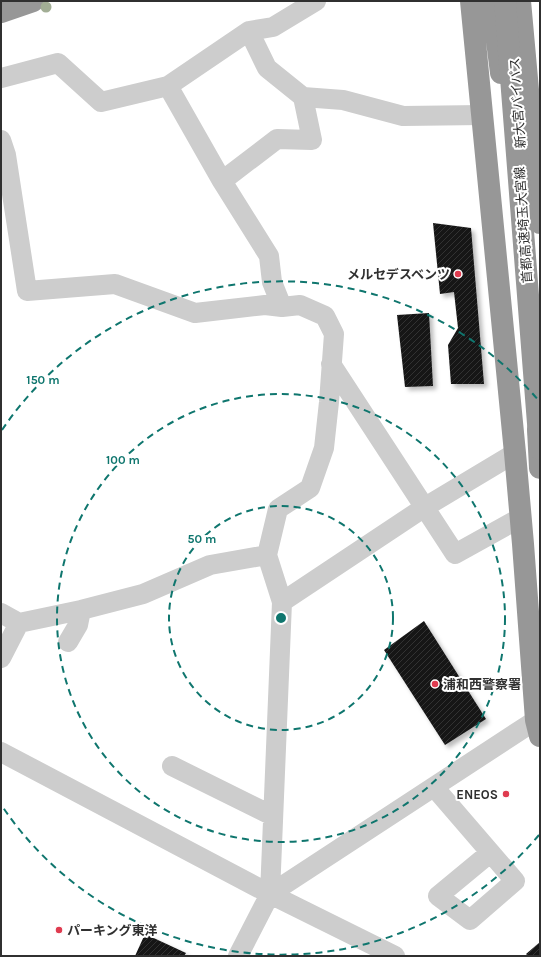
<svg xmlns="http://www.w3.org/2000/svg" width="541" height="957" font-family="Karla,'Noto Sans JP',sans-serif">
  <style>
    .building { fill: url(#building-hatch); filter: url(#shadow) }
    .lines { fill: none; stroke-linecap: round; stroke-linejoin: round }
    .minor { stroke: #cdcdcd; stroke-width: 20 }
    .highway { stroke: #979797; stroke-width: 22 }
    .highway-bridge { stroke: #979797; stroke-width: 22 }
    .tree { fill: #a2ae95 }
    .ring { fill: none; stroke: #0f766e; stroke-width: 2; stroke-dasharray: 7 5 }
    .poi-dot { fill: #df3b4f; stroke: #fff; stroke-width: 1.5 }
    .labels { text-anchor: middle; stroke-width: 4; stroke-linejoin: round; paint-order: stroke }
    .street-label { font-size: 13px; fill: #303030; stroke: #fff }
    .poi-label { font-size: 13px; font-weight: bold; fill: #303030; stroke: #fff; text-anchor: end }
    .centre { fill: #0f766e; stroke: #fff; stroke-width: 2 }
    .ring-label { font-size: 12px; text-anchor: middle; font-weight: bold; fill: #0f766e; stroke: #fff; stroke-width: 4; stroke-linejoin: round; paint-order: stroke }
  </style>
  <defs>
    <pattern id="building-hatch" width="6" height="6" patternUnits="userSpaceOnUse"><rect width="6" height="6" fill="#171717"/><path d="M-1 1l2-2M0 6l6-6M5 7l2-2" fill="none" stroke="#303030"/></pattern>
    <filter id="shadow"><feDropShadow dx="3.5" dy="3.5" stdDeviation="2" flood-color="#0004"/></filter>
  </defs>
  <rect width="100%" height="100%" fill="#fff"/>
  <path class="building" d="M433 223 471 228 484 384H451L448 345 458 328 454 292 440 294Z
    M429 313 433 386 405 387 397 315Z
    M424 621 486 719 445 745 384 650Z
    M145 934 186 953 184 956H135Z
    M540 942V956H528L526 954Z"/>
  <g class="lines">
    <path class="minor" d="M249 31 267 68 303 97 343 100 403 116 482 115
      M1 78 58 63 101 102 168 86 249 31 273 27 316 1
      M168 86 222 181 269 256 272 282 282 307
      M1 140 6 155 27 291 115 284 195 313 265 305 282 307 300 305 325 316 334 334 329 402 324 448 310 488 278 509 267 555 282 602 425 507 515 453
      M222 181 277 139 312 140 303 97
      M331 364 455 554 520 518
      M1 613 19 623
      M68 642 78 625 81 610
      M1 658 19 623 81 610 143 594 210 565 267 555
      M1 752 270 894 395 956
      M172 766 273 816
      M434 787 515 881 470 920 438 896 490 853
      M270 894 536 720 540 715
      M238 956 270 894 282 602"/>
    <path class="highway" d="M471 1 515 453 523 544 536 720 540 736
      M492 1 501 73
      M520 1 540 223
      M1 12 33 1
      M538 429 540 468"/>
    <path class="highway-bridge" d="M505 1 540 449"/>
  </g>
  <circle class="tree" cx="46" cy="7" r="5.5"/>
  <g class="ring">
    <circle cx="281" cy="618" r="112"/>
    <circle cx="281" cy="618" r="224"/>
    <path d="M539 835A337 337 0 0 1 2 806M2 430A337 337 0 0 1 539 401"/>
  </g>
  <g class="poi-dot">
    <circle cx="458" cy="274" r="4"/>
    <circle cx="435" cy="684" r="4"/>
    <circle cx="506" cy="794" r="4"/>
    <circle cx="59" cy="930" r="4"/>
  </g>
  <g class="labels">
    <g class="street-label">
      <text transform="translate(517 103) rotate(-94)" y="5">新大宮バイパス</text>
      <text transform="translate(523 225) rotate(-94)" y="5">首都高速埼玉大宮線</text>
    </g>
    <g class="poi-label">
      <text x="450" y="279">メルセデスベンツ</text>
      <text x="443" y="689" text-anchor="start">浦和西警察署</text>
      <text x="498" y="799">ENEOS</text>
      <text x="67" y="935" text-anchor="start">パーキング東洋</text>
    </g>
  </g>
  <circle cx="281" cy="618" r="6" class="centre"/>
  <g class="ring-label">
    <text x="43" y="384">150 m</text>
    <text x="123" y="464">100 m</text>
    <text x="202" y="543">50 m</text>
  </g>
  <rect width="541" height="957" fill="none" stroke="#303030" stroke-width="4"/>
</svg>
